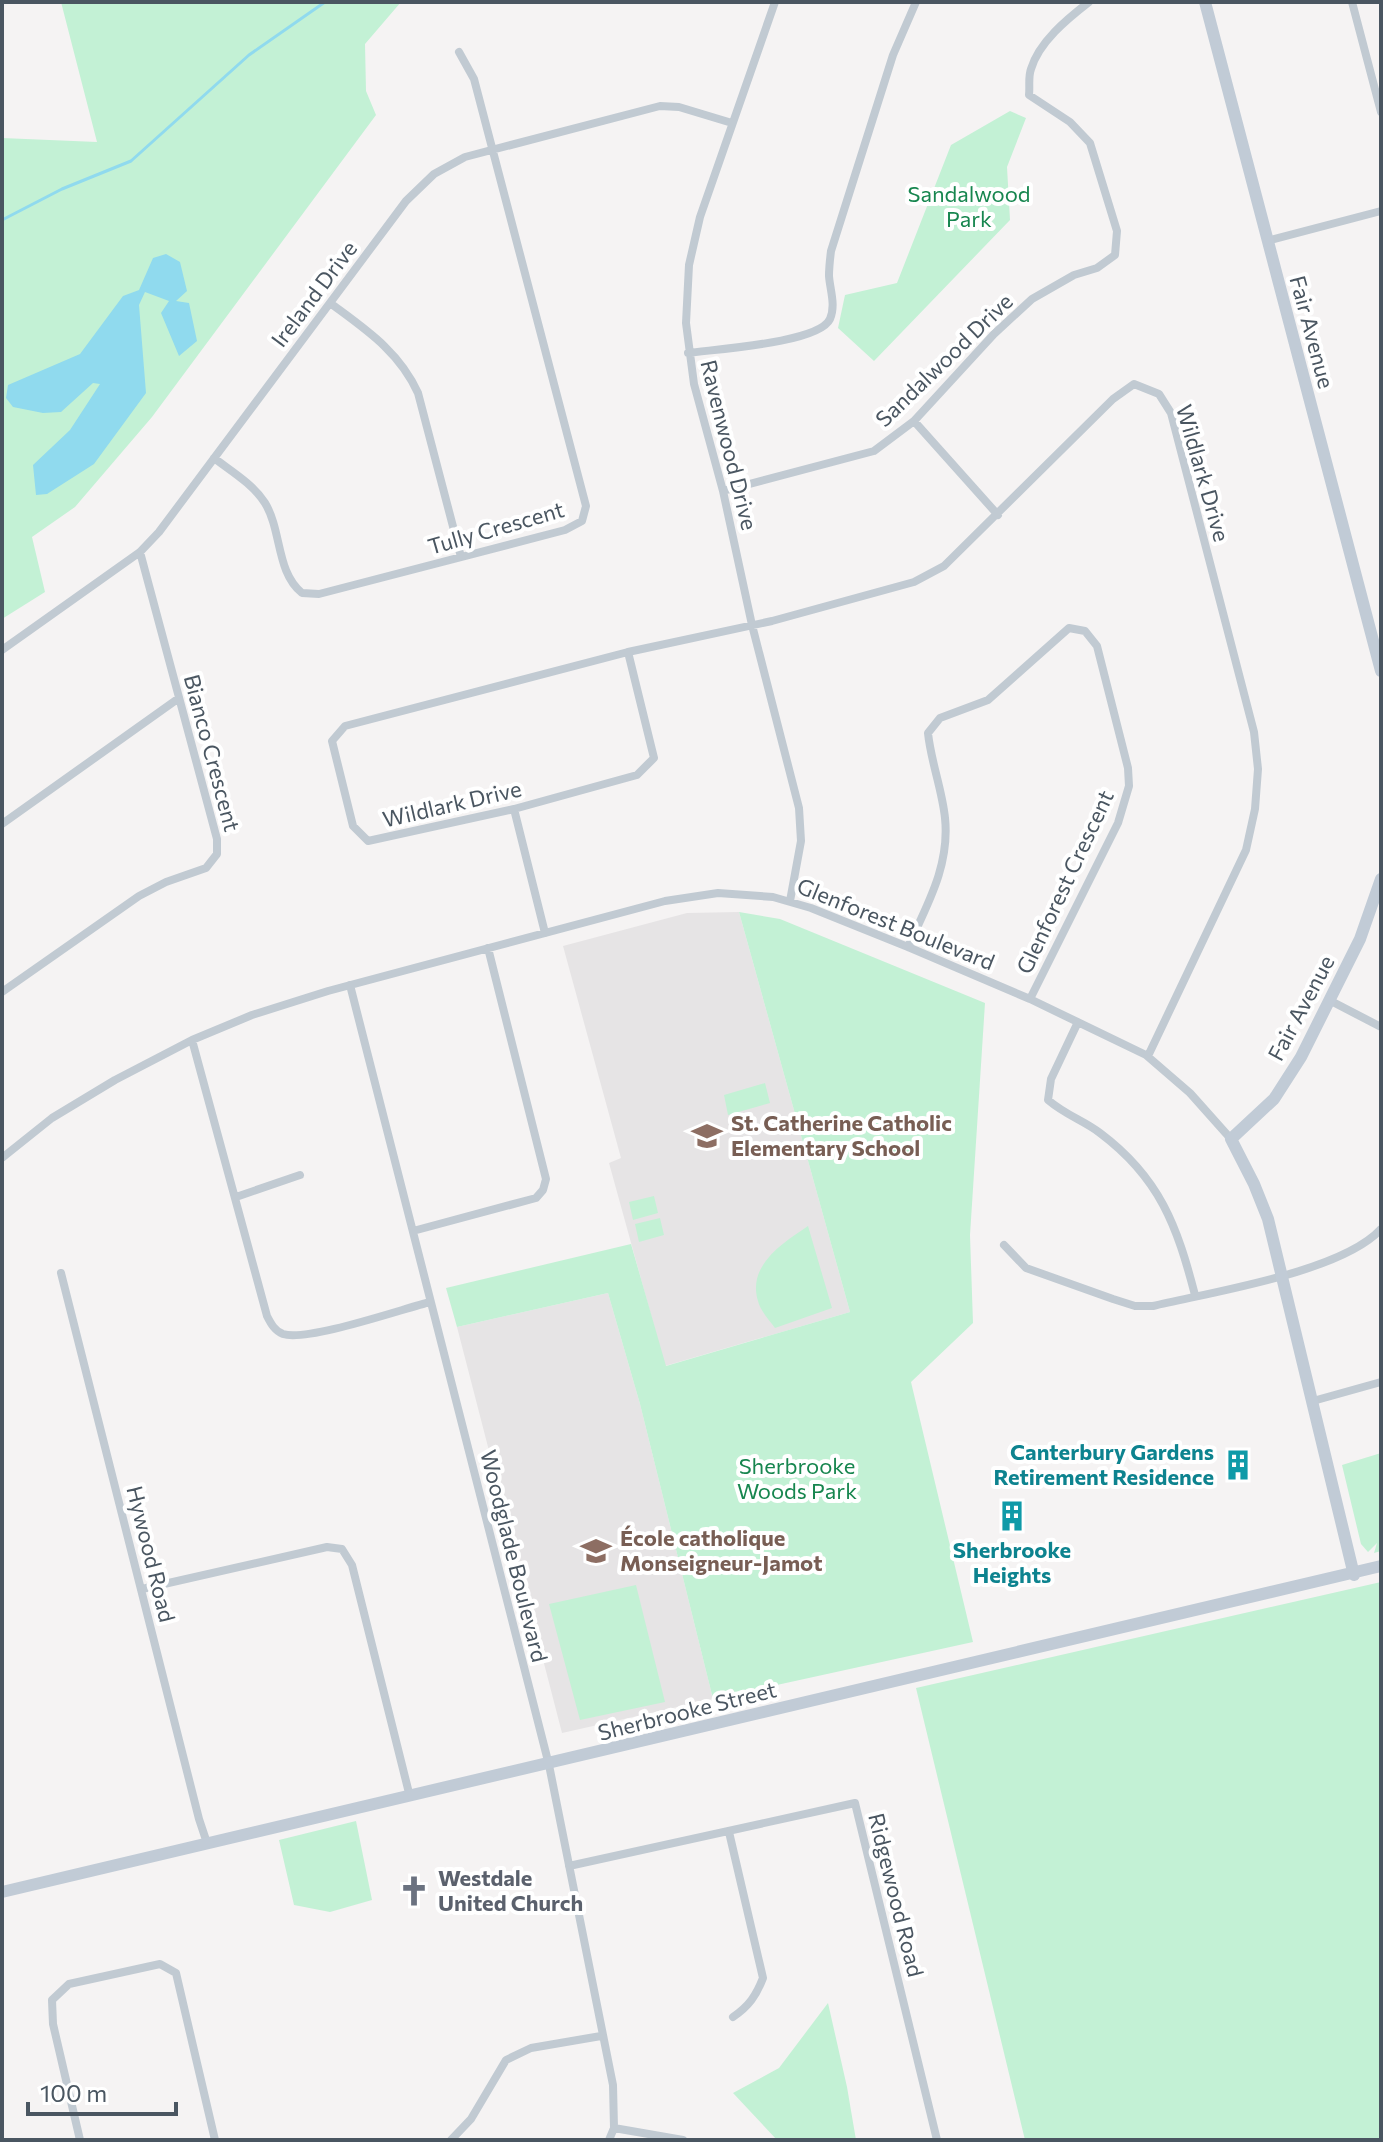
<svg xmlns="http://www.w3.org/2000/svg" width="1383" height="2142" font-family="Commissioner,sans-serif">
  <style>
    .education { fill: #e6e4e5 }
    .green { fill: #c3f1d5 }
    .water { fill: #90daee }
    .lines { fill: none; stroke-linecap: round; stroke-linejoin: round }
    .stream { stroke: #90daee; stroke-width: 3 }
    .street { stroke: #c1cad2; stroke-width: 8 }
    .secondary { stroke: #c1cbd6; stroke-width: 12 }
    .labels { text-anchor: middle; stroke-width: 8; stroke-linejoin: round; paint-order: stroke }
    .park-label { font-size: 22px; fill: #17864f; stroke: #fff }
    .street-label { font-size: 22px; fill: #4a5661; stroke: #fff }
    .education-label { font-size: 22px; font-weight: bold; fill: #785e54; stroke: #fff; text-anchor: start }
    .culture-label { font-size: 22px; font-weight: bold; fill: #0d838f; stroke: #fff; text-anchor: end }
    .worship-label { font-size: 22px; font-weight: bold; fill: #5b616d; stroke: #fff; text-anchor: start }
  </style>
  <rect width="100%" height="100%" fill="#f5f3f3"/>
  <path class="education" d="M739 912 850 1312 665 1366 609 1163 621 1158 563 946 687 913Z
    M608 1293 640 1404 713 1699 562 1733 457 1327Z"/>
  <path class="green" d="M61 2H401L365 44 366 91 376 115 152 417 75 507 32 537 45 592 2 619V138L97 142Z
    M1010 111 1026 118 1007 167 1010 220 874 361 838 328 845 295 897 283 951 145Z
    M739 912 780 919 985 1003 970 1235 973 1323 911 1382 973 1642 713 1699 640 1404 608 1293 457 1327 446 1288 631 1244 666 1366 850 1312Z
    M765 1083 770 1103 728 1115 724 1095Z
    M654 1196 658 1213 633 1220 629 1202Z
    M660 1218 664 1235 639 1242 635 1224Z
    M808 1226 832 1308 775 1328C769 1320 760 1310 758 1301 747 1265 783 1243 808 1226Z
    M1381 1453V1551L1374 1553 1377 1543 1368 1552 1361 1544 1342 1465Z
    M1381 1582V2140H1025L916 1688Z
    M636 1585 665 1702 580 1720 549 1604Z
    M356 1821 372 1900 330 1912 294 1905 279 1840Z
    M828 2003 847 2087 856 2140H777L733 2093 779 2068Z"/>
  <path class="water" d="M166 254 180 262 187 291 176 301 189 303 197 341 179 356 161 313 169 301 145 292 139 305 146 393 94 464 47 494 36 495 33 465 70 430 100 384 93 383 61 412 43 413 13 407 6 398 8 385 80 354 123 296 139 290 153 258Z"/>
  <g class="lines">
    <path class="stream" d="M2 220 62 189 131 161 249 55 325 2"/>
    <path class="street" d="M775 2 700 217 689 265 686 323 694 384 723 491 752 625 799 808 801 841 790 901
      M1352 2 1381 112
      M1267 241 1381 211
      M330 303C365 329 399 351 418 393L461 557
      M688 353C716 349 819 343 830 319 836 305 830 290 829 276 829 268 830 259 831 251L893 55 916 2
      M914 421 998 515
      M214 458C231 471 253 484 265 503 282 531 276 572 302 593L319 594 565 530 582 521 586 506 474 79 459 52
      M723 491 874 451 914 421 994 334 1032 299 1074 275 1097 268 1115 255 1117 231 1090 143 1070 122 1029 95C1030 87 1028 77 1031 69 1039 42 1067 19 1089 2
      M2 650 140 552 159 532 406 201 434 174 465 157 660 106 679 107 732 123
      M628 652 654 758 637 775 514 809 368 841 353 826 332 741 345 726 628 652 772 621 914 582 944 566 1113 399 1134 384 1159 394 1171 413 1254 732 1258 769 1255 809 1246 850 1148 1056
      M514 809 545 933
      M2 824 179 698
      M908 947C927 905 950 866 945 818 942 789 931 762 928 733L940 718 988 700 1069 628 1085 631 1097 646 1128 768 1129 786 1118 823 1030 999
      M350 985 549 1765 613 2085 614 2128 609 2140
      M2 992 139 896 166 882 206 868 217 854V839L140 552
      M1329 1000 1381 1027
      M1078 1022 1051 1079 1048 1100C1067 1116 1083 1120 1100 1133 1160 1178 1177 1226 1195 1295
      M192 1040 267 1316C271 1324 275 1331 283 1334 307 1342 402 1309 430 1302
      M2 1158 52 1118 115 1080 192 1040 252 1015 328 991 665 901 718 893 773 897 811 908 908 947 1030 999 1146 1055 1190 1093 1231 1139
      M236 1197 300 1175
      M413 1231 536 1198 543 1190 546 1179 488 948
      M1004 1245 1026 1268 1113 1299 1135 1306H1153C1211 1292 1342 1272 1381 1229
      M61 1273 199 1819 207 1843
      M1313 1401 1381 1382
      M142 1589 327 1547 342 1549 352 1565 410 1797
      M729 1832 763 1978C756 1996 749 2006 733 2017
      M569 1866 855 1803 937 2140
      M614 2128 683 2140
      M80 2140 53 2024 52 2000 69 1984 160 1964 176 1973 215 2140
      M451 2140 471 2119 506 2060 531 2048 601 2036"/>
    <path class="secondary" d="M1205 2 1381 671
      M1354 1575 1268 1219 1254 1184 1231 1139 1274 1099 1301 1057 1360 939 1381 879
      M2 1892 1381 1566"/>
  </g>
  <defs>
    <g id="school-bare" transform="scale(2.4)"><path d="M0-5L7-2L0 1L-7-2ZM-4 1L0 2.5L4 1V4Q0 6-4 4Z" fill="#8d6e63" stroke="#fff" stroke-width="2.5" paint-order="stroke"/></g>
    <g id="building-bare" transform="scale(2.4)"><path d="M-4-6H4V6H1V3H-1V6H-4ZM-2.5-4.3h1.7v1.8h-1.7ZM.8-4.3h1.7v1.8H.8ZM-2.5-1h1.7V.8h-1.7ZM.8-1h1.7V.8H.8Z" fill="#0f9aa8" stroke="#fff" stroke-width="2.5" paint-order="stroke"/></g>
    <g id="church-bare" transform="scale(2.4)"><path d="M-1.2-6h2.4v3.5h3.3v2.4h-3.3V6h-2.4V-.1h-3.3v-2.4h3.3Z" fill="#6b7280" stroke="#fff" stroke-width="2.5" paint-order="stroke"/></g>
  </defs>
  <g fill-rule="evenodd">
    <use href="#school-bare" x="707" y="1136"/>
    <use href="#building-bare" x="1238" y="1465"/>
    <use href="#building-bare" x="1012" y="1516"/>
    <use href="#school-bare" x="596" y="1551"/>
    <use href="#church-bare" x="414" y="1891"/>
  </g>
  <g class="labels">
    <g class="park-label">
      <text x="969" y="202">Sandalwood<tspan x="969" dy="25">Park</tspan></text>
      <text x="797" y="1474">Sherbrooke<tspan x="797" dy="25">Woods Park</tspan></text>
    </g>
    <g class="street-label">
      <text transform="translate(314 294) rotate(-53)" y="8">Ireland Drive</text>
      <text transform="translate(1312 332) rotate(75)" y="8">Fair Avenue</text>
      <text transform="translate(944 360) rotate(-44)" y="8">Sandalwood Drive</text>
      <text transform="translate(729 445) rotate(76)" y="8">Ravenwood Drive</text>
      <text transform="translate(1203 473) rotate(74)" y="8">Wildlark Drive</text>
      <text transform="translate(496 528) rotate(-16)" y="8">Tully Crescent</text>
      <text transform="translate(212 753) rotate(75)" y="8">Bianco Crescent</text>
      <text transform="translate(452 804) rotate(-13)" y="8">Wildlark Drive</text>
      <text transform="translate(1065 882) rotate(-65)" y="8">Glenforest Crescent</text>
      <text transform="translate(896 924) rotate(22)" y="8">Glenforest Boulevard</text>
      <text transform="translate(1301 1008) rotate(-62)" y="8">Fair Avenue</text>
      <text transform="translate(151 1554) rotate(76)" y="8">Hywood Road</text>
      <text transform="translate(514 1556) rotate(76)" y="8">Woodglade Boulevard</text>
      <text transform="translate(687 1711) rotate(-14)" y="8">Sherbrooke Street</text>
      <text transform="translate(896 1895) rotate(76)" y="8">Ridgewood Road</text>
    </g>
    <g class="education-label">
      <text x="731" y="1131">St. Catherine Catholic<tspan x="731" dy="25">Elementary School</tspan></text>
      <text x="620" y="1546">École catholique<tspan x="620" dy="25">Monseigneur-Jamot</tspan></text>
    </g>
    <g class="culture-label">
      <text x="1214" y="1460">Canterbury Gardens<tspan x="1214" dy="25">Retirement Residence</tspan></text>
      <text x="1012" y="1558" text-anchor="middle">Sherbrooke<tspan x="1012" dy="25">Heights</tspan></text>
    </g>
    <g class="worship-label">
      <text x="438" y="1886">Westdale<tspan x="438" dy="25">United Church</tspan></text>
    </g>
  </g>
  <rect width="1383" height="2142" fill="none" stroke="#4a5661" stroke-width="8"/>
  <path d="M28 2102v12h148v-12" fill="none" stroke="#4a5661" stroke-width="4"/>
  <text x="40" y="2102" font-size="24" fill="#4a5661" stroke="#ffffff" stroke-width="6" paint-order="stroke">100 m</text>
</svg>
